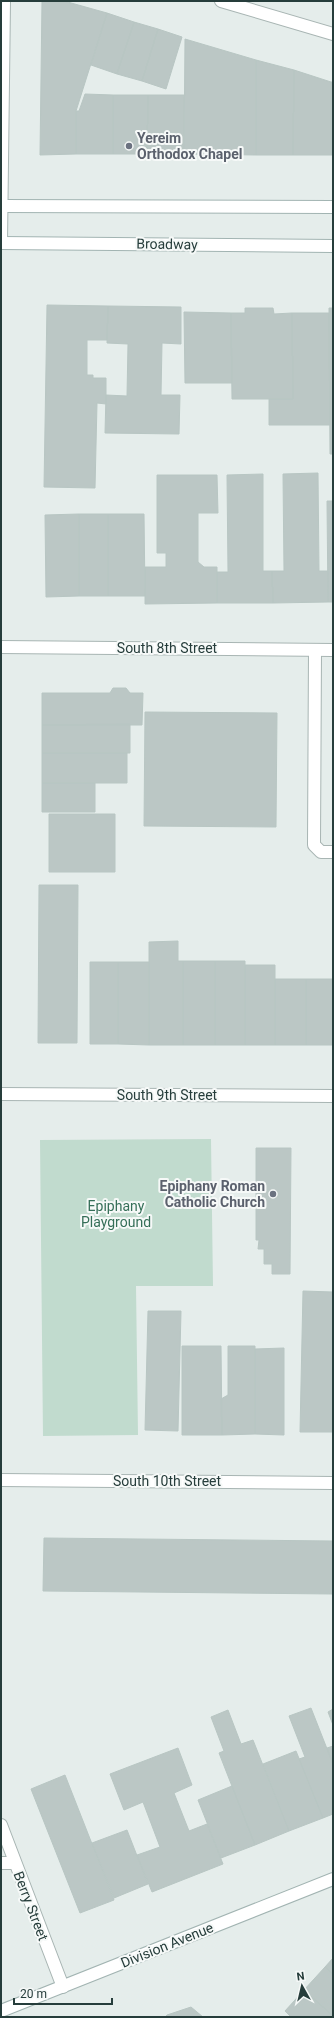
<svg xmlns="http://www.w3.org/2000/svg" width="334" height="2018" font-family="Roboto,sans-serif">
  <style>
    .park { fill: #c1dbce }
    .building { fill: #bbc7c5; stroke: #b8c6c3 }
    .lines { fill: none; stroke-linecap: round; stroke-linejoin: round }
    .lane-casing { stroke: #a8b5b3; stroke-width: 14 }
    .street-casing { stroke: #a8b5b3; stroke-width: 14 }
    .secondary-casing { stroke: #a2b4b2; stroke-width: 14 }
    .lane { stroke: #fff; stroke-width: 12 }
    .street { stroke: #fff; stroke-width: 12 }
    .secondary { stroke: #fff; stroke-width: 12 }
    .worship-dot { fill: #6b7280; stroke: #f6f9f8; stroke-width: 1.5 }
    .labels { text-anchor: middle; stroke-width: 4; stroke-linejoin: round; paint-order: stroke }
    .worship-label { font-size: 14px; font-weight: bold; fill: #5b616d; stroke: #f6f9f8; text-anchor: start }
    .street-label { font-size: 14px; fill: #263d3b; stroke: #f6f9f8 }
    .park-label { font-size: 14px; fill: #356f58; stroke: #f6f9f8 }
  </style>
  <rect width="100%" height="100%" fill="#e5edeb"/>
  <path class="park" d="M211 1139 213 1286H136L138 1435 43 1436 40 1140Z"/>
  <path class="building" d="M42 1H64L107 13 76 111V154L40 155Z
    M107 13 134 22 117 74 91 65Z
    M134 22 158 29 142 81 117 74Z
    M158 29 182 37 166 89 142 81Z
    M185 39 256 60V155L184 154Z
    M256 60 294 70 293 155H256Z
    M294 70 331 82V155H293Z
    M331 82H333V155H331Z
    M85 94 113 95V154H76V111H79Z
    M113 95H148L147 154H113Z
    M148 95H184V154H147Z
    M47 305 108 306 107 340H87V375H93V378H106V404L97 403 95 488 44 487Z
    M108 306 181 307V344L162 343 161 395H180L179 434 105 433 106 395 127 396 128 344 107 343Z
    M245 308H273L274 314 292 313 293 399H232L231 313H245Z
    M329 308H333V454H330Z
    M184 312 231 313 232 383H185Z
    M292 313H329L330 425H269V399H293Z
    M318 473 319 571H328V602L273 603 272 571H284L283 474Z
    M263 474V571H272L273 603H217V572H228L227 475Z
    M157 475H217L218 513H198V562L204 567H217V603L145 604V567H166V553H157Z
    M327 501H333V602H328Z
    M79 514H108V596H79Z
    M79 514V596L46 597 45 515Z
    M108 514H144L145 596H108Z
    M113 688H126L130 693H143L142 725H42V693H110Z
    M145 712 277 713 276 827 144 826Z
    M130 724V753H42V725Z
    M42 753H127V783H42Z
    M42 783H95V812H42Z
    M49 814H115V872H49Z
    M39 885H78L77 1043H38Z
    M178 941V961H183V1045H149V942Z
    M183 961H215V1045H183Z
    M215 961H245V1045H215Z
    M90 962H118V1044H90Z
    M118 962H149V1045L118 1044Z
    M245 965H275V1045H245Z
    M275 979H306V1045H275Z
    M306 979H333V1045H306Z
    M256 1148H291L290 1274H272V1264H264V1249H258L259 1240H256Z
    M303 1291 333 1292V1432H300Z
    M148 1311H181L178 1431 145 1430Z
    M182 1346H221L222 1435H182Z
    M228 1346H255V1434L222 1435 221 1399 228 1395Z
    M284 1348V1435L255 1434V1349Z
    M44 1538 333 1541V1594L43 1591Z
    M311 1708 333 1764V1814L323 1818 299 1759 305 1757 289 1716Z
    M333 1709V1725L328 1712Z
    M228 1710 241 1744 253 1740 289 1831 255 1845 219 1753 224 1751 211 1717Z
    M333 1746V1764L327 1748Z
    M178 1748 192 1785 174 1793 189 1831 207 1824 223 1864 152 1892 137 1855 160 1847 143 1802 124 1810 110 1774Z
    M296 1751 323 1818 289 1831 263 1764Z
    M65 1775 114 1900 80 1913 31 1789Z
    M232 1786 255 1845 221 1858 198 1800Z
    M127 1830 148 1884 114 1898 92 1843Z
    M333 1958V1974L325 1967Z
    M325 1967 333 1974V2016L304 1990Z
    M304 1990 333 2016V2017H291L285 2011Z
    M191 2007 203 2017H165L167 2015Z"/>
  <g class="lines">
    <g class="lane-casing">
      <path id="lane" d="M315 650 314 845 321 852H333"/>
    </g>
    <g class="street-casing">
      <path id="street" d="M221 1 333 34
        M1 242 4 1
        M1 647 333 650
        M1 1094 333 1096
        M1 1480 333 1483
        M1 1825 63 1987
        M1 1863H15"/>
    </g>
    <g class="secondary-casing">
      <path id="secondary" d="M1 206 333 207
        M1 243 333 246
        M1 2011 333 1879"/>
    </g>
    <use href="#lane" class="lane"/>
    <use href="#street" class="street"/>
    <use href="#secondary" class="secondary"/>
  </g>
  <g class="worship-dot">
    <circle cx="129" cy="146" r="4"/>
    <circle cx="273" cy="1194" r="4"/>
  </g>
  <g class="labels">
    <g class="worship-label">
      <text x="137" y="143">Yereim<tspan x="137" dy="16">Orthodox Chapel</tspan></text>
      <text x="265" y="1191" text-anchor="end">Epiphany Roman<tspan x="265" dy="16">Catholic Church</tspan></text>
    </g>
    <g class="street-label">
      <text transform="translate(167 244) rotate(1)" y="5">Broadway</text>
      <text x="167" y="653">South 8th Street</text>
      <text x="167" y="1100">South 9th Street</text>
      <text x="167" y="1486">South 10th Street</text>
      <text transform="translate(31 1906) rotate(69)" y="5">Berry Street</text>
      <text transform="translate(167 1945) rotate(-22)" y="5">Division Avenue</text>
    </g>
    <g class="park-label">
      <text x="116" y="1211">Epiphany<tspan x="116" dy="16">Playground</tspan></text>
    </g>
  </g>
  <rect width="334" height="2018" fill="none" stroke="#263d3b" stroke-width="4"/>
  <g transform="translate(302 1986) rotate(352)" stroke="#f6f9f8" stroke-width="3" paint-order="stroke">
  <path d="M0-3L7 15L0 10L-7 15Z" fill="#263d3b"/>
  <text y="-6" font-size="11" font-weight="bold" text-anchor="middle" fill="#263d3b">N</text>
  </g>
  <path d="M14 1998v6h98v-6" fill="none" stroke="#263d3b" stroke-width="2"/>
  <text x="20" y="1998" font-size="12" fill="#263d3b" stroke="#f6f9f8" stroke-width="3" paint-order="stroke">20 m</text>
</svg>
